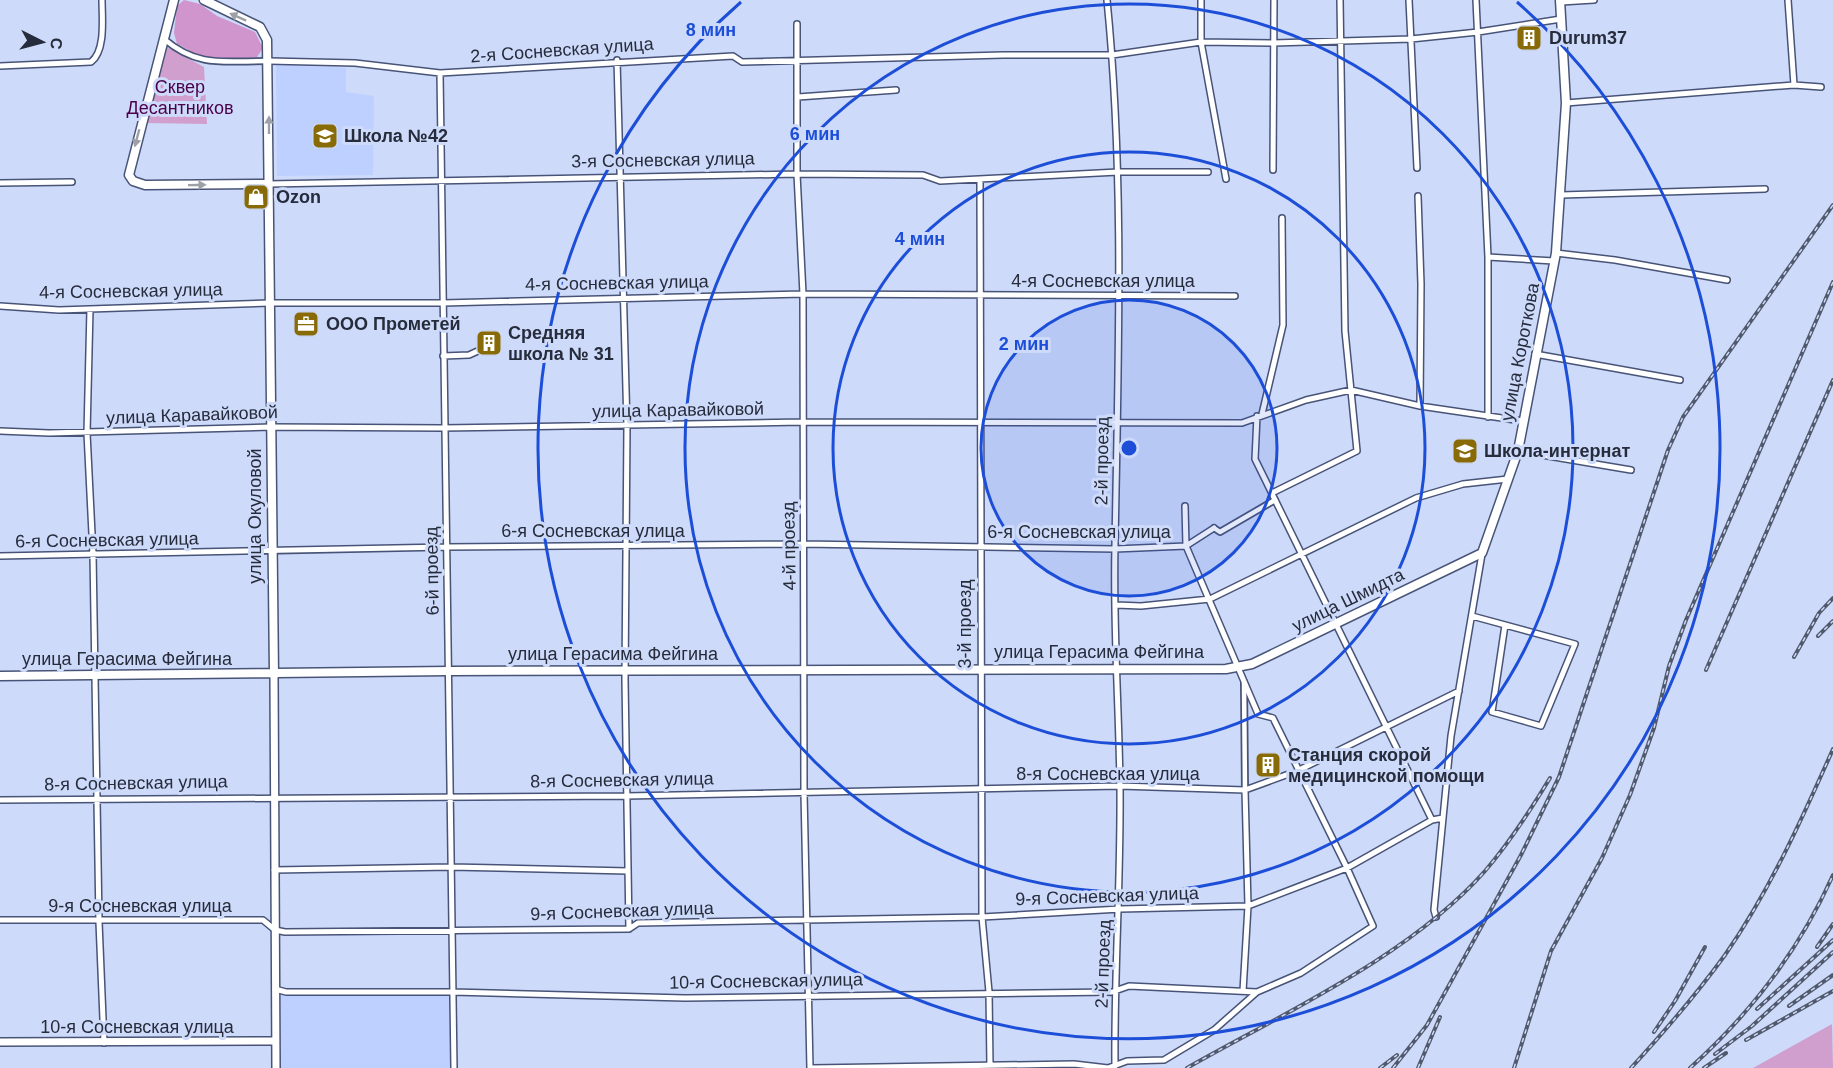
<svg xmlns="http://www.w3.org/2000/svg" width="1833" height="1068" font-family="Arial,sans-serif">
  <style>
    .built { fill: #bed0ff }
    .green { fill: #d09fcd }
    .forest { fill: #d195cd }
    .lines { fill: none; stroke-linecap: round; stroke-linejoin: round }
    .pedestrian-casing { stroke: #485477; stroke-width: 8 }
    .minor-casing { stroke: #485477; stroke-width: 8 }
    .tertiary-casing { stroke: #485477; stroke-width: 10 }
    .secondary-casing { stroke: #485477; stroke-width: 11 }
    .pedestrian { stroke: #fff; stroke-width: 4.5 }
    .minor { stroke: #fff; stroke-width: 5 }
    .tertiary { stroke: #fff; stroke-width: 7 }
    .secondary { stroke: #fff; stroke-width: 8 }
    .rail-casing { stroke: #51596c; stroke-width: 4 }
    .rail { stroke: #cddafa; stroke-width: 1.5; stroke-dasharray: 4.5; stroke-linecap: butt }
    .oneway { fill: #9da0a7 }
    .ring { fill: none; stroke: #1d4ed8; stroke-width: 3 }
    .labels { text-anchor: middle; stroke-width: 6; stroke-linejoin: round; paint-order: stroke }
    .poi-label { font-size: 18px; font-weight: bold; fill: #262c3b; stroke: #cddafa; text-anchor: start }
    .street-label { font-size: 18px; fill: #262c3b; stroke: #cddafa }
    .park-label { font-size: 18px; fill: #4b004b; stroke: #cddafa }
    .centre { fill: #1d4ed8; stroke: #cddafa; stroke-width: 3 }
    .ring-label { font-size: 18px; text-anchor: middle; font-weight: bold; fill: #1d4ed8; stroke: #cddafa; stroke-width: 6; stroke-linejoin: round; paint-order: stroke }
  </style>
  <rect width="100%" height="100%" fill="#cddafa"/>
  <path class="built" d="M276 64 346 68V92L374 96 373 175 277 176Z
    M278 994 452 995V1068H279Z"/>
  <path class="green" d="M167 47 204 67 207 124 146 123Z
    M1832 1024 1833 1068H1753Z"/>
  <path class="forest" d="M184 0 200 4 217 16 255 32 263 48 257 57C250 59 211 58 203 57 195 55 185 47 177 44L174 33 177 6Z"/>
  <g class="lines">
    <g class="pedestrian-casing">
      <path id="pedestrian" d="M164 39C198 68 225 61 266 61
        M1214 528 1220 532 1275 500
        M1244 682 1245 790"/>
    </g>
    <g class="minor-casing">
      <path id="minor" d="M1107 0C1125 181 1118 364 1115 546 1113 626 1119 707 1120 787 1121 880 1114 973 1115 1066
        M1201 0V42L1226 179
        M1409 0 1417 168
        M1476 0 1488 257V417
        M1788 0 1794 85
        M1561 2 1594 0
        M797 24V174L803 294 804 793 810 1068
        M617 60 627 426 625 680 629 929
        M269 61 355 63 440 73 733 56 742 62 1003 55H1112L1201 42 1273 43 1411 39 1478 32 1561 19
        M0 66 91 62C106 51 102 17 102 0
        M440 73 454 1068
        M798 97 896 90
        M1566 103 1794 85 1821 87
        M1273 170 1274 0
        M980 181 982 917 989 992 990 1066
        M0 183 72 182
        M268 184 797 174 923 175 940 181 1118 172H1208
        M1561 195 1765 189
        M1418 196 1421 284 1420 406
        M1556 253 1615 260 1727 280
        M1488 257 1554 261
        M0 306 59 310 270 303H443L803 294 1235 296
        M90 309 87 433 93 554 99 922 104 1043
        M1535 354 1680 380
        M443 356 469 355 480 350
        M1262 414 1283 325 1282 218
        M1257 416 1255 459 1432 820
        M0 431 49 433 271 427 443 428 802 422 1242 423 1306 400 1351 390 1420 406 1522 421
        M1518 451 1631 470
        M1272 493 1357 451 1345 331 1340 0
        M1186 546 1214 528
        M0 556 446 547 804 544 1115 549 1186 546
        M1116 605 1141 606 1210 599 1416 498 1463 484 1508 479
        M1472 616 1575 644 1541 726 1492 712 1505 625
        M0 800 626 796 1120 786 1245 790 1297 771 1459 691
        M274 870 451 867 628 871
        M1436 917 1434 910 1451 736 1482 554
        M0 920H263L275 930 285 932 629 929 638 923 982 917 1120 909 1248 906 1347 868 1432 820 1443 818
        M275 989 286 992H453L685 998 1112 992 1129 986 1257 992
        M1243 991 1248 906 1245 790
        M812 1068 1074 1064 1108 1068 1127 1061 1164 1060 1214 1030 1257 992 1301 973 1373 926 1347 868 1273 718 1258 714 1186 546 1185 506"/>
    </g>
    <g class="tertiary-casing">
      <path id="tertiary" d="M274 675 276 1068
        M0 1042 275 1041"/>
    </g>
    <g class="secondary-casing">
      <path id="secondary" d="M174 0 129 175 133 181 145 185 268 184
        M204 0 260 27 267 40 274 675
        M0 676 449 671 1226 669 1252 664 1482 553 1518 451 1556 253 1566 103 1560 0"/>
    </g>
    <use href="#pedestrian" class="pedestrian"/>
    <use href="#minor" class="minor"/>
    <use href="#tertiary" class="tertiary"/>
    <use href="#secondary" class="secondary"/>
    <g class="rail-casing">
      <path id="rail" d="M1818 636 1833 621
        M1794 657 1819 613 1833 598
        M1706 670 1833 380
        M1817 947 1833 924
        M1789 1006 1833 975
        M1757 1009 1833 940
        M1654 1032 1675 1001 1705 947
        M1746 1040 1833 991
        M1715 1054 1752 1026 1833 952
        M1187 1068C1284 1013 1411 955 1485 871 1510 842 1530 811 1550 778
        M1380 1068 1397 1055
        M1393 1068 1427 1025 1521 855 1559 777 1668 450 1683 417 1833 205
        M1418 1068 1440 1017
        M1514 1068 1551 951 1602 858 1630 795 1654 728 1669 666 1686 620 1833 282
        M1631 1068C1664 1032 1696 995 1725 955 1769 892 1802 819 1833 749
        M1690 1068C1750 1014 1800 949 1833 875
        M1704 1068 1726 1053"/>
    </g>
    <use href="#rail" class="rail"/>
  </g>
  <defs><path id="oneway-solid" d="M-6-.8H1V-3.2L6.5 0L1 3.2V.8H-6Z" transform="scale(1.5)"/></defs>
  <g class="oneway">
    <use href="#oneway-solid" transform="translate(238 17) rotate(-156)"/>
    <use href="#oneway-solid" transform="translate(269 125) rotate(-90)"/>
    <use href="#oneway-solid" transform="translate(137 138) rotate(105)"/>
    <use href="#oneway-solid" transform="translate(197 185) rotate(-1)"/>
  </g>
  <circle cx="1129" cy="448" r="148" fill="#1d4ed8" fill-opacity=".12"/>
  <g class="ring">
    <circle cx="1129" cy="448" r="148"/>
    <circle cx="1129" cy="448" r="296"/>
    <circle cx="1129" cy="448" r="444"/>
    <path d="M1517 2A591 591 0 1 1 741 2"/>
  </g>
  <defs>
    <g id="building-square" transform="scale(1.35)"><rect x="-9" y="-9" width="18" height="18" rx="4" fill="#886a06" stroke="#cddafa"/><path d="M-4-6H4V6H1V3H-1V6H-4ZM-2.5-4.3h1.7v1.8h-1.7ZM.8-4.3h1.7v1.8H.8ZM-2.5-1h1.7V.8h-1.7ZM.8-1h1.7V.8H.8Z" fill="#fff"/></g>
    <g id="school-square" transform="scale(1.35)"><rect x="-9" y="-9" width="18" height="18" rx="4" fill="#886a06" stroke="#cddafa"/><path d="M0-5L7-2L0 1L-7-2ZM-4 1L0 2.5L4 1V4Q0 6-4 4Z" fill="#fff"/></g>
    <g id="shop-square" transform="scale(1.35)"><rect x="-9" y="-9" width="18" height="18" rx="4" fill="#886a06" stroke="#cddafa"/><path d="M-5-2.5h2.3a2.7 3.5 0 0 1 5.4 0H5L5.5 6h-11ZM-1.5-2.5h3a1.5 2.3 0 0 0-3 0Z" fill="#fff"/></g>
    <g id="office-square" transform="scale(1.35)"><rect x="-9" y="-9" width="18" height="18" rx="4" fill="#886a06" stroke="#cddafa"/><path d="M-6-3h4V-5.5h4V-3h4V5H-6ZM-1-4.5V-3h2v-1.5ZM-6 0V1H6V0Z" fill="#fff"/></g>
  </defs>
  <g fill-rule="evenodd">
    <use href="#building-square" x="1529" y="38"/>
    <use href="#school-square" x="325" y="136"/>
    <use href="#shop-square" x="256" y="197"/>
    <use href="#office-square" x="306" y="324"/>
    <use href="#building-square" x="489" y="343"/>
    <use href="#school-square" x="1465" y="451"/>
    <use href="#building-square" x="1268" y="765"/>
  </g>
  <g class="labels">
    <g class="poi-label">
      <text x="1549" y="44">Durum37</text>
      <text x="344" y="142">Школа №42</text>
      <text x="276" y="203">Ozon</text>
      <text x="326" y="330">ООО Прометей</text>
      <text x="508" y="339">Средняя<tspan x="508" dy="21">школа № 31</tspan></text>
      <text x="1484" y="457">Школа-интернат</text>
      <text x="1288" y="761">Станция скорой<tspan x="1288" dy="21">медицинской помощи</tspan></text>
    </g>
    <g class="street-label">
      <text transform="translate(562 50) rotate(-4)" y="6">2-я Сосневская улица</text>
      <text transform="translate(663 160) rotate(-1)" y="6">3-я Сосневская улица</text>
      <text x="1103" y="287">4-я Сосневская улица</text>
      <text transform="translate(617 283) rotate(-1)" y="6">4-я Сосневская улица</text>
      <text transform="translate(131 291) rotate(-1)" y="6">4-я Сосневская улица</text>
      <text transform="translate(1520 352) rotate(-79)" y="6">улица Короткова</text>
      <text transform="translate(678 410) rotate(-1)" y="6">улица Каравайковой</text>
      <text transform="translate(192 415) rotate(-2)" y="6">улица Каравайковой</text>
      <text transform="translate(1102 461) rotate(-89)" y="6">2-й проезд</text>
      <text transform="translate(255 516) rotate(-90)" y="6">улица Окуловой</text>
      <text x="593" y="537">6-я Сосневская улица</text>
      <text x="1079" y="538">6-я Сосневская улица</text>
      <text transform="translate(107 540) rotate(-1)" y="6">6-я Сосневская улица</text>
      <text transform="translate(789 546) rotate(-91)" y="6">4-й проезд</text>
      <text transform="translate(432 571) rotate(-91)" y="6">6-й проезд</text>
      <text transform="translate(1348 600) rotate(-26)" y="6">улица Шмидта</text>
      <text transform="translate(965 624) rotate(-90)" y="6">3-й проезд</text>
      <text x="1099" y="658">улица Герасима Фейгина</text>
      <text x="613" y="660">улица Герасима Фейгина</text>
      <text x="127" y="665">улица Герасима Фейгина</text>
      <text x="1108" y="780">8-я Сосневская улица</text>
      <text transform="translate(622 780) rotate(-1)" y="6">8-я Сосневская улица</text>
      <text transform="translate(136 783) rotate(-1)" y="6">8-я Сосневская улица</text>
      <text transform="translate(1107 896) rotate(-2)" y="6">9-я Сосневская улица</text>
      <text x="140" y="912">9-я Сосневская улица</text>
      <text transform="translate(622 911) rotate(-2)" y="6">9-я Сосневская улица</text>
      <text transform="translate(1103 964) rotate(-88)" y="6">2-й проезд</text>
      <text transform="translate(766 981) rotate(-1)" y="6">10-я Сосневская улица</text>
      <text x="137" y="1033">10-я Сосневская улица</text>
    </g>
    <g class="park-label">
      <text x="180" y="93">Сквер<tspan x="180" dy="21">Десантников</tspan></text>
    </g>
  </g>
  <circle cx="1129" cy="448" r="9" class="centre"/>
  <g class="ring-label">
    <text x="711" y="36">8 мин</text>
    <text x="815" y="140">6 мин</text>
    <text x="920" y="245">4 мин</text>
    <text x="1024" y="350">2 мин</text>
  </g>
  <g transform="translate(42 42) rotate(96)" stroke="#cddafa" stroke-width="4.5" paint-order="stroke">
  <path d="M0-4.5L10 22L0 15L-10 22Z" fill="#262c3b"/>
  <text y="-9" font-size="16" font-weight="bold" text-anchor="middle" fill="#262c3b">С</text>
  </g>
</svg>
